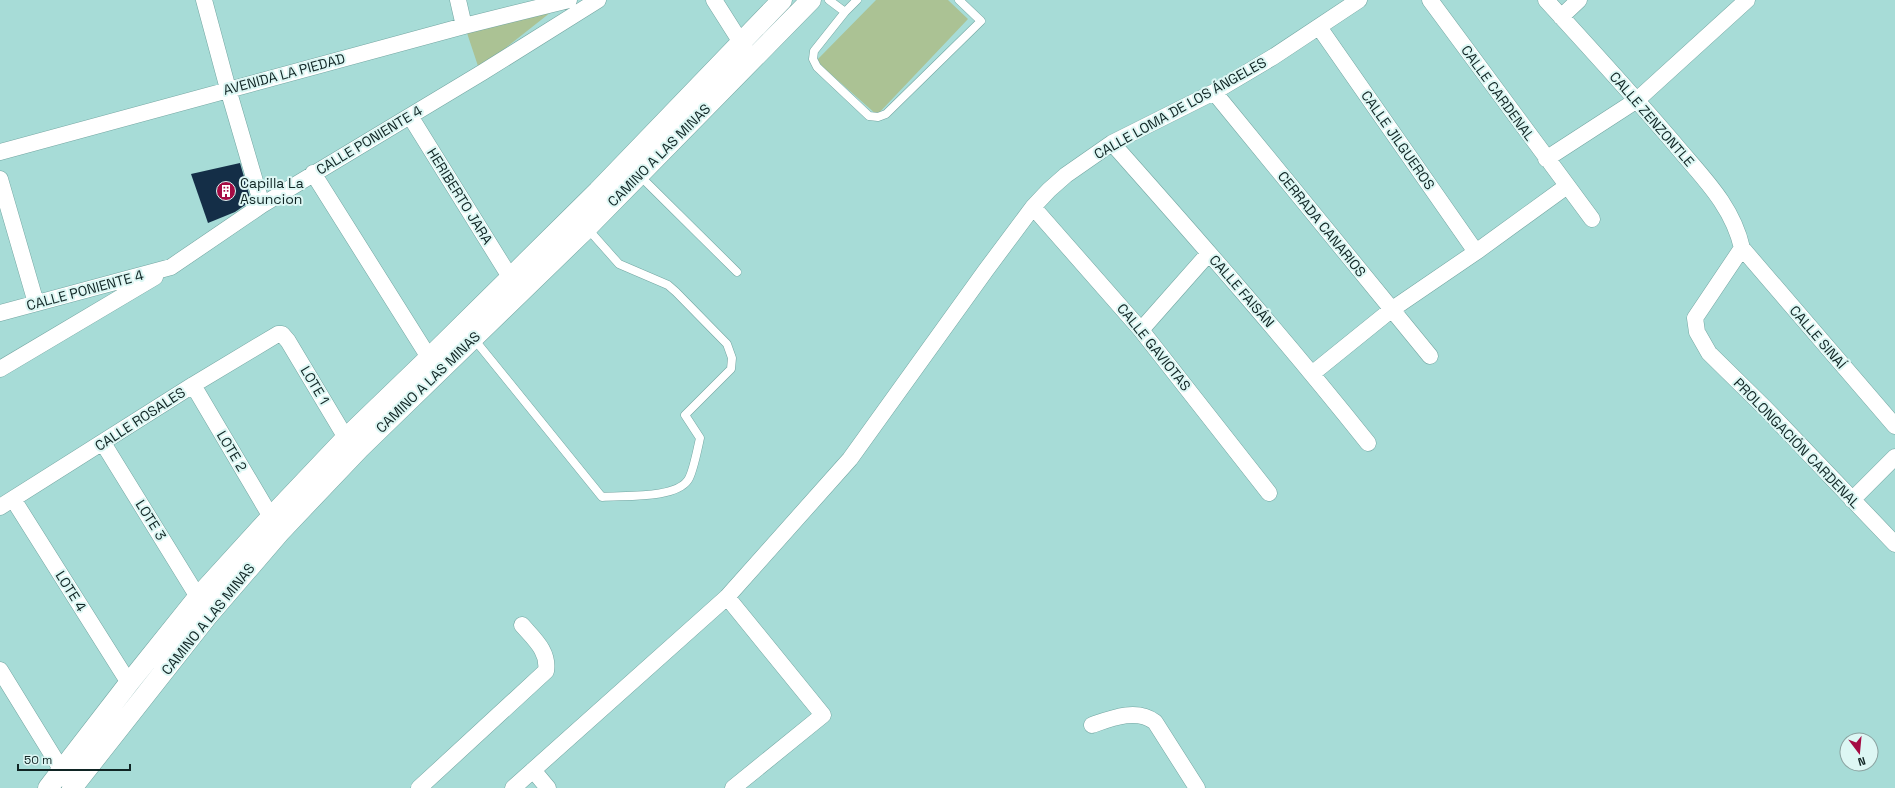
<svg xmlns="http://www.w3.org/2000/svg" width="1895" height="788" font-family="'Space Grotesk',sans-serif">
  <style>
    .green { fill: #abc294 }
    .building { fill: #142e47 }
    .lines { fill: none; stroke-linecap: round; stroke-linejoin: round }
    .service-casing { stroke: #73a6a2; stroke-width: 9 }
    .minor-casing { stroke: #73a6a2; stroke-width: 17 }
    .tertiary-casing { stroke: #73a6a2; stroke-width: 21 }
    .service { stroke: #fff; stroke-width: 8 }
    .minor { stroke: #fff; stroke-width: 16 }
    .tertiary { stroke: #fff; stroke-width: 20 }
    .labels { text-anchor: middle; stroke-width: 4; stroke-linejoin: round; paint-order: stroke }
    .street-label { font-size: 14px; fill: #102524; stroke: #ddf7f4 }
    .poi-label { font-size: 14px; fill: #102524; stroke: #ddf7f4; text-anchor: start }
  </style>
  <rect width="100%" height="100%" fill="#a7dcd7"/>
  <path class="green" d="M876 0H948L968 19 877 115 816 61Z
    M560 5 479 69 467 33Z"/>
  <path class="building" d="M240 163 251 201 235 212 208 223 191 174Z"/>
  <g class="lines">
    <g class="service-casing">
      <path id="service" d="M829 0 845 12 857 0
        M845 12 814 51 813 59 817 67 869 116 878 117 886 114 981 21 959 0
        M639 175 737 272
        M474 339 602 497C624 495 675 499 688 480 693 473 698 447 700 438L685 415 731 369 732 358 727 344 676 292 668 285 619 264 587 228"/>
    </g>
    <g class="minor-casing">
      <path id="minor" d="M204 0 228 89 262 205
        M458 0 464 26
        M714 0 747 52
        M1430 0 1592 219
        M1546 0C1589 47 1632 94 1673 142 1701 176 1732 204 1742 248L1895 426
        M1561 17 1579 0
        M1319 27 1476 252
        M1214 92 1430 356
        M410 116 510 277
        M1112 143C1199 241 1286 340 1368 443
        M0 152 464 26 569 0
        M1546 159 1637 100 1747 0
        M313 173 435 367
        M0 179 36 303
        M1033 207 1141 330 1269 493
        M1742 248 1695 318 1697 332 1709 353 1766 409 1895 544
        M0 313 171 267 262 205 483 72 598 0
        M1141 330 1209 253
        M0 369 155 277
        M1313 373 1391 310 1476 252 1567 186
        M193 385 271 517
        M103 443 198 597
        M13 499 129 683
        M1852 500 1895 457
        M0 507 193 385 278 334H282L288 341 346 438
        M727 597 823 715 733 788
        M0 670 61 769
        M1092 725C1112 718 1137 708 1155 722L1197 788
        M533 770 548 788
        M419 788 546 671C549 651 534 639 522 625
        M513 788 727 597 850 459 986 270 1033 207 1049 190 1066 175 1112 143 1214 92 1273 57 1359 0"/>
    </g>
    <g class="tertiary-casing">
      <path id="tertiary" d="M48 788 129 683 198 597 271 517 346 438 429 358 598 191 782 0
        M72 788 206 618 281 531 359 449 587 228 811 0"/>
    </g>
    <use href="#service" class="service"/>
    <use href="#minor" class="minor"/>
    <use href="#tertiary" class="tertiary"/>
  </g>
  <defs>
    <g id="building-disc" transform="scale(1)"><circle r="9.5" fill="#a50c44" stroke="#ddf7f4"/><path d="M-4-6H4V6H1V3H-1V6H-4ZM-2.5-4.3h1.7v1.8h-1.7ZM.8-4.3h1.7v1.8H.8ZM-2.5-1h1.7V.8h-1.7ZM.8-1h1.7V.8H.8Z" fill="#fff"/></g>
  </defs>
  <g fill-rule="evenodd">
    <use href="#building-disc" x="226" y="191"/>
  </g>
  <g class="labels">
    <g class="street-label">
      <text transform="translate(284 74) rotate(-15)" y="5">AVENIDA LA PIEDAD</text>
      <text transform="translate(1498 93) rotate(54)" y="5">CALLE CARDENAL</text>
      <text transform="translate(1180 108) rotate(-29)" y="5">CALLE LOMA DE LOS ÁNGELES</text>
      <text transform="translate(1652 119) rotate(49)" y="5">CALLE ZENZONTLE</text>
      <text transform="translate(369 140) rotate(-31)" y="5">CALLE PONIENTE 4</text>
      <text transform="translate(1398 140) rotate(55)" y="5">CALLE JILGUEROS</text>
      <text transform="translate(659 155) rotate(-45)" y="5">CAMINO A LAS MINAS</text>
      <text transform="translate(460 196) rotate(58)" y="5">HERIBERTO JARA</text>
      <text transform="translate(1322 224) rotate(51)" y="5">CERRADA CANARIOS</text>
      <text transform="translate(85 290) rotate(-15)" y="5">CALLE PONIENTE 4</text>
      <text transform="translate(1242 291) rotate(49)" y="5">CALLE FAISÁN</text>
      <text transform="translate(1818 337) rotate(49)" y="5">CALLE SINAÍ</text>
      <text transform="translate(1154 347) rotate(51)" y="5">CALLE GAVIOTAS</text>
      <text transform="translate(428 382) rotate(-44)" y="5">CAMINO A LAS MINAS</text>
      <text transform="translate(315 385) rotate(59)" y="5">LOTE 1</text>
      <text transform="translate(140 419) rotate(-33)" y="5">CALLE ROSALES</text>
      <text transform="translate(1797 443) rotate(46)" y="5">PROLONGACIÓN CARDENAL</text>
      <text transform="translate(232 451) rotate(59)" y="5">LOTE 2</text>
      <text transform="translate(151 520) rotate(58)" y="5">LOTE 3</text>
      <text transform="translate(71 591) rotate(58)" y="5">LOTE 4</text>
      <text transform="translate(208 619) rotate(-51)" y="5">CAMINO A LAS MINAS</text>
    </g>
    <g class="poi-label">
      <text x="240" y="188">Capilla La<tspan x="240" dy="16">Asuncion</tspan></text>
    </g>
  </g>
  <g transform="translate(1859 752) rotate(164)"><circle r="19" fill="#ddf7f4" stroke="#8ba3a1"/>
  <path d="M0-3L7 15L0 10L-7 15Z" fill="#a50c44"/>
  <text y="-6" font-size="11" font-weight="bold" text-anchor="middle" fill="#102524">N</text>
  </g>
  <path d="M18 764v6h112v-6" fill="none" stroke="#102524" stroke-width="2"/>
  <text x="24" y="764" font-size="12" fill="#102524" stroke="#ddf7f4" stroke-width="3" paint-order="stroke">50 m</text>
</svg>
